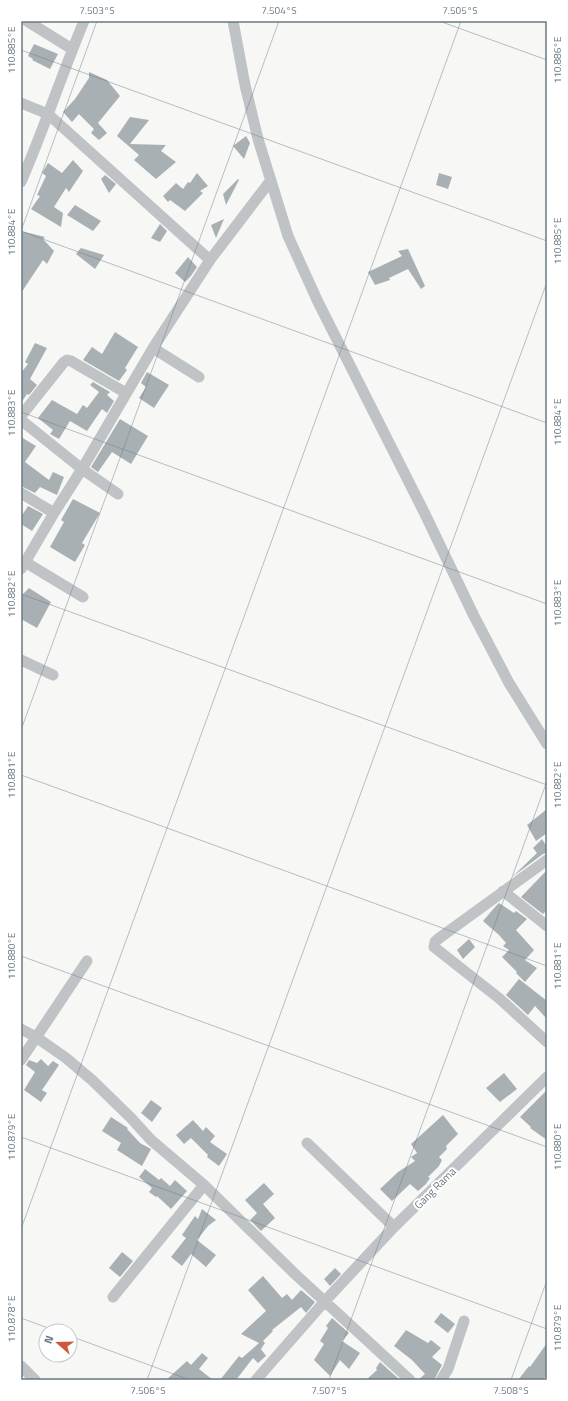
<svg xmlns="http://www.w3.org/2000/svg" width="568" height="1401" font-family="'Titillium Web',sans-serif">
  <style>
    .building { fill: #a9b0b4 }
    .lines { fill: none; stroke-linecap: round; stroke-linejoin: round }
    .minor { stroke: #bfc3c6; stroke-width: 11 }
    .ticks { fill: none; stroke: #697982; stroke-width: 1; stroke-opacity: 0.45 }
    .labels { text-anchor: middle; stroke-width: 4; stroke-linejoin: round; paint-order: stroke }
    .street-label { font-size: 11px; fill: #697982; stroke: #fff }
    .neatline { fill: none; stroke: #697982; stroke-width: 1.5 }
    .ticks-label { font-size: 10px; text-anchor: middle; fill: #697982 }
  </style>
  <rect width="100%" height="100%" fill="#f7f7f5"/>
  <path class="building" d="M34 44 58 54 50 69 32 60 33 59 28 56Z
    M89 72 107 80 120 96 98 123 107 133 99 140 91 133 94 129 79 114 72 122 63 112 75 99 89 78Z
    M130 117 149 120 130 144 166 145 161 151 176 162 156 179 134 160 139 155 117 136Z
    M246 136 250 143 244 159 233 146Z
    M73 160 83 171 69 192 66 188 54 207 63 213 61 227 31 209 40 196 37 195 46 176 42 173 48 163 62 173Z
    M197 173 208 186 200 191 203 193 185 211 170 200 168 202 163 196 176 183 183 189 188 182 190 183Z
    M439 173 452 177 448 189 436 185Z
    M105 175 116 184 109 193 101 179Z
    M238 179 239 180 226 205 223 194Z
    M75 205 101 221 93 231 67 215Z
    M224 219 216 238 211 225Z
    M160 224 167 231 160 242 151 238Z
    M21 231 45 237 43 239 54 251 47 264 43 260 21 293Z
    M81 248 104 255 95 269 76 254Z
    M408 249 425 286 421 289 408 269 389 278 390 280 375 285 368 272 402 256 398 251Z
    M188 257 197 267 191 276 185 282 175 273Z
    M115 332 138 347 125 368 127 370 119 381 83 360 92 347 102 354Z
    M35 343 47 348 30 379 37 385 29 395 27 394 21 403V373L28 364 25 362Z
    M147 372 169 385 154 408 139 398 146 387 141 383Z
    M93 382 110 392 107 395 114 401 107 413 102 409 87 431 70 421 59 439 50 434 53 430 38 418 52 400 77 414 83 405 87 408 99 392 90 385Z
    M120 419 148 436 131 464 112 452 98 472 91 467Z
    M21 437 36 446 25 462 49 480 53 472 64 477 57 495 40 487 35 493 21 486Z
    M73 499 100 513 82 543 85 545 75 562 50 547 64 522 61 520Z
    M28 506 43 514 32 531 21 524V517Z
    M29 588 51 602 37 628 21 619V596Z
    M547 809V833L536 841 527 825Z
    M542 839 547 847V853L543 854 512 877 537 853 533 848Z
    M547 870V910L543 914 521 897Z
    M499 903 514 913 516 911 527 919 516 930 534 950 525 960 537 968 525 982 516 973 517 972 502 957 509 950 503 946 506 943 499 935 483 921 495 907Z
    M469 939 475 947 463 959 457 950Z
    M519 979 547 1001V1019L535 1006 528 1015 506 995Z
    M41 1059 48 1066 53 1061 59 1065 42 1090 47 1093 41 1102 24 1090 35 1072 26 1065 29 1060 37 1063Z
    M504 1073 517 1089 500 1102 486 1088Z
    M547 1090V1140L530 1128 531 1127 520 1117Z
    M151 1100 162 1108 152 1122 141 1113Z
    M443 1115 458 1134 446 1146 447 1149 439 1157 442 1160 439 1166 428 1177 430 1178 426 1184 418 1191 410 1184 392 1201 380 1189 398 1172 415 1161 411 1157 417 1153 411 1144Z
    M111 1117 128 1128 127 1129 140 1143 151 1149 142 1166 117 1150 121 1143 102 1131Z
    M193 1120 203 1131 206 1127 215 1136 210 1142 227 1154 219 1166 207 1157 208 1155 191 1138 184 1144 176 1135Z
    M145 1169 159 1180 161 1178 170 1186 175 1180 187 1191 171 1209 157 1196 156 1197 149 1192 152 1188 139 1177Z
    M264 1183 274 1194 263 1204 275 1218 261 1231 250 1220 257 1213 245 1200Z
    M202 1209 216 1220 208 1226 197 1240 216 1255 206 1267 191 1254 182 1266 171 1257 186 1238 182 1235 195 1216 198 1219Z
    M122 1252 133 1261 120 1277 109 1268Z
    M335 1268 341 1274 330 1286 324 1279Z
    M263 1276 282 1298 287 1294 292 1300 301 1290 315 1302 306 1313 301 1307 272 1330 273 1331 263 1341 265 1343 261 1349 266 1356 258 1363 253 1358 236 1380H220L239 1356 242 1358 259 1343 241 1334 266 1311 248 1290Z
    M441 1313 455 1324 448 1333 434 1322Z
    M332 1318 349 1333 342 1341 360 1353 349 1369 340 1360 330 1376 314 1360 324 1344 320 1341 328 1328 326 1326Z
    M406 1330 428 1343 431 1340 441 1348 432 1357 442 1365 434 1380H418L425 1374 412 1360 394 1346Z
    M547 1343V1375L543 1380H518L529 1366 530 1367Z
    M202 1353 208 1358 199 1369 213 1380H166L187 1361 191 1365Z
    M380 1362 400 1380H366L377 1370 376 1368Z"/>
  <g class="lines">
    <path class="minor" d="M27 21 72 49
      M233 21 245 85 258 139 288 236 318 302 424 512 474 616 509 683 547 744
      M21 103 48 114 210 260
      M21 182C44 129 62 74 84 21
      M153 348 199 377
      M21 416 64 362 67 360 71 361 126 393
      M21 420 82 469 118 494
      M21 493 54 513
      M25 562 83 597
      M21 569 54 513 82 469 153 348 210 260 271 180
      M21 660 53 675
      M547 860 438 939 435 942 434 947 500 999 547 1042
      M503 891 547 926
      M21 1029 36 1037 66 1058 92 1080 131 1118 151 1140 204 1185 295 1274 410 1380
      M21 1060 87 961
      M307 1143 394 1227
      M113 1297 204 1185
      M21 1366 35 1380
      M256 1380 325 1301 394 1227 547 1077
      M441 1380 448 1369 464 1321"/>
  </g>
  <path class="ticks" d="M439 21 547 60M21 50 547 241M21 231 547 423M21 231 97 21M21 412 547 604M21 594 547 785M21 730 279 21M21 775 547 966M21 956 547 1147M21 1137 547 1329M21 1229 461 21M21 1318 56 1331M70 1336 190 1380M147 1380 547 282M329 1380 547 781M511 1380 547 1280"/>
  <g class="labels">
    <g class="street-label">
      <text transform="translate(435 1188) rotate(-45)" y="4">Gang Rama</text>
    </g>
  </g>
  <rect width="568" height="1401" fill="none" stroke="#ffffff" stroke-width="44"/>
  <g transform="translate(58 1343) rotate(290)"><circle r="19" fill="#ffffff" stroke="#c3c9cd"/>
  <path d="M0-3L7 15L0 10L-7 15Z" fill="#d0563c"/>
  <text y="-6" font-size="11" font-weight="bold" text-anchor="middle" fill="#697982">N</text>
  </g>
  <rect x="22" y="22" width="524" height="1357" class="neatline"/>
  <g class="ticks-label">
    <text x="97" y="14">7.503°S</text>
    <text x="279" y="14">7.504°S</text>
    <text x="460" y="14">7.505°S</text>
    <text transform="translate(11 50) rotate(-90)" y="4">110.885°E</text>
    <text transform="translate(557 60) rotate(-90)" y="4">110.886°E</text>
    <text transform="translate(11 232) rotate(-90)" y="4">110.884°E</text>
    <text transform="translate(557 241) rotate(-90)" y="4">110.885°E</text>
    <text transform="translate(11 413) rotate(-90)" y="4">110.883°E</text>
    <text transform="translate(557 422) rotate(-90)" y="4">110.884°E</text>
    <text transform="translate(11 594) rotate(-90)" y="4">110.882°E</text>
    <text transform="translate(557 603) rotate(-90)" y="4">110.883°E</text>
    <text transform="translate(11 775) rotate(-90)" y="4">110.881°E</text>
    <text transform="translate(557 785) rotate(-90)" y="4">110.882°E</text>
    <text transform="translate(11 956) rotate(-90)" y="4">110.880°E</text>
    <text transform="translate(557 966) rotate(-90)" y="4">110.881°E</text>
    <text transform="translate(11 1137) rotate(-90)" y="4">110.879°E</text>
    <text transform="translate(557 1147) rotate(-90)" y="4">110.880°E</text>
    <text transform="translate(11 1319) rotate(-90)" y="4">110.878°E</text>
    <text transform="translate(557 1328) rotate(-90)" y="4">110.879°E</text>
    <text x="148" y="1394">7.506°S</text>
    <text x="329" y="1394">7.507°S</text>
    <text x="511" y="1394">7.508°S</text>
  </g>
</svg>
